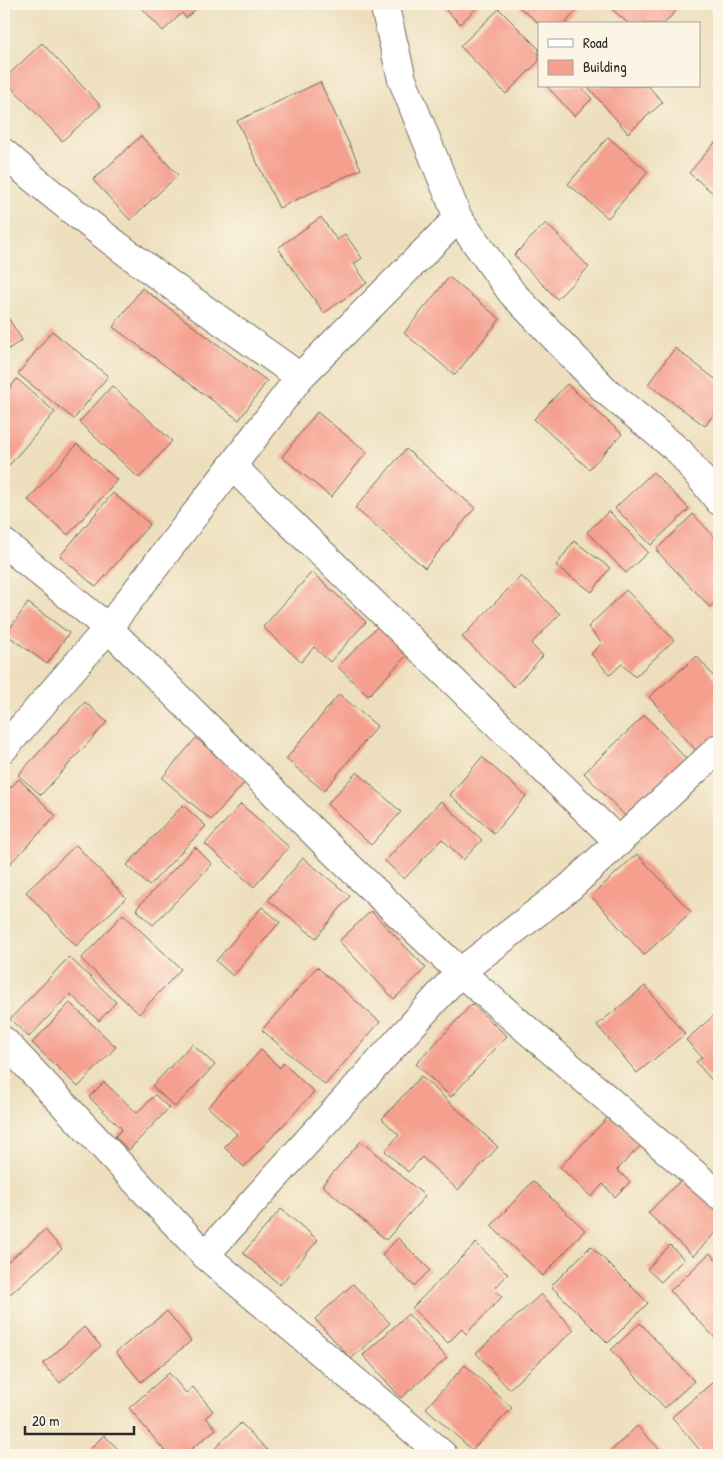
<svg xmlns="http://www.w3.org/2000/svg" width="723" height="1459" font-family="'Patrick Hand',sans-serif">
  <style>
    .building { fill: #f59f8e }
    .lines { fill: none; stroke-linecap: round; stroke-linejoin: round }
    .minor-casing { stroke: #6f6a5e; stroke-width: 30 }
    .minor { stroke: #fff; stroke-width: 28 }
  </style>
  <rect width="100%" height="100%" fill="#fcf5e5"/>
  <filter id="ink" filterUnits="userSpaceOnUse"><feTurbulence type="fractalNoise" baseFrequency=".02" numOctaves="2"/><feDisplacementMap in="SourceGraphic" scale="10" xChannelSelector="R" yChannelSelector="G"/><feConvolveMatrix kernelMatrix="1 2 1 2 8 2 1 2 1" color-interpolation-filters="sRGB"/></filter>
  <filter id="wash" filterUnits="userSpaceOnUse"><feTurbulence type="fractalNoise" baseFrequency=".0096" numOctaves="4" result="noise"/><feDisplacementMap in="SourceGraphic" scale="20" xChannelSelector="R" yChannelSelector="G"/><feGaussianBlur stdDeviation="1.12" result="paint"/><feColorMatrix in="noise" values="0 0 0 0 0 0 0 0 0 0 0 0 0 0 0 0 0 1.4 0 .05"/><feComposite in="paint" operator="in"/></filter>
  <g filter="url(#wash)">
    <rect width="100%" height="100%" fill="#eddfbd"/>
    <g id="blocks">
      <path class="building" d="M138 4H202L186 18 182 13 163 31Z
        M440 4H481L460 24Z
        M515 4H581L565 24H540Z
        M606 4H682L664 24H629Z
        M499 9 539 49V61L506 94 460 46Z
        M42 43 101 106 62 141 4 79Z
        M320 82 361 169 279 208 237 121Z
        M547 86H580L592 99 574 116Z
        M587 86H648L663 102 628 133Z
        M141 136 178 175 130 220 93 180Z
        M608 137 648 172 608 218 568 184Z
        M719 138V198L689 173Z
        M4 212 11 221 4 227Z
        M321 217 337 240 345 234 362 258 354 264 367 283 324 313 278 248Z
        M546 223 589 267 557 299 514 255Z
        M449 277 500 319 455 375 404 333Z
        M142 288 267 381 239 420 113 327Z
        M4 311 22 340 4 352Z
        M52 331 108 376 74 419 18 374Z
        M675 348 719 382V407L705 426 648 384Z
        M17 379 55 412 5 470 4 469V395Z
        M567 384 622 434 589 469 534 419Z
        M112 386 172 441 139 478 79 422Z
        M317 412 367 452 331 497 282 457Z
        M77 444 117 480 68 535 28 500Z
        M406 449 475 508 425 568 355 508Z
        M653 472 689 509 651 545 615 508Z
        M113 493 150 524 96 587 60 556Z
        M609 511 648 552 626 573 587 532Z
        M693 514 719 542V598L710 607 656 550Z
        M574 541 610 568 592 592 556 566Z
        M312 572 366 622 330 662 314 647 301 662 263 627Z
        M521 576 560 614 531 644 543 656 514 687 462 637Z
        M626 590 674 640 635 677 622 664 610 675 591 654 602 643 588 627Z
        M28 603 69 633 47 664 6 634Z
        M383 621 413 649 368 696 338 667Z
        M697 656 719 683V738L700 755 649 697Z
        M339 694 377 726 324 791 286 759Z
        M85 702 107 722 41 795 18 775Z
        M645 715 692 765 631 822 584 773Z
        M196 738 246 781 211 820 162 778Z
        M482 757 526 796 494 833 450 795Z
        M357 772 401 812 371 845 327 804Z
        M19 779 56 816 4 870V794Z
        M441 801 482 840 463 860 442 839 404 879 385 861Z
        M241 804 289 847 254 887 205 844Z
        M183 805 206 826 149 886 127 865Z
        M76 845 126 898 76 946 26 892Z
        M195 847 212 864 153 925 136 909Z
        M637 854 691 912 644 955 591 896Z
        M303 858 350 896 316 938 268 900Z
        M262 907 280 922 233 976 216 961Z
        M371 911 426 968 394 999 339 941Z
        M123 914 181 969 139 1014 81 959Z
        M69 957 116 1002 99 1021 70 994 29 1037 10 1019Z
        M317 967 380 1022 325 1085 262 1030Z
        M645 986 685 1034 637 1073 597 1025Z
        M70 1003 116 1047 78 1087 32 1043Z
        M472 1004 507 1036 451 1097 416 1064Z
        M719 1011V1088L696 1062 702 1057 686 1040Z
        M192 1044 215 1065 175 1107 152 1086Z
        M261 1050 280 1068 283 1063 314 1092 244 1167 224 1147 237 1134 208 1107Z
        M421 1076 498 1147 458 1190 422 1157 408 1172 385 1151 399 1135 382 1119Z
        M104 1082 137 1113 155 1095 169 1108 129 1150 115 1137 122 1129 89 1097Z
        M610 1115 641 1145 617 1170 630 1182 615 1197 603 1184 591 1197 560 1167Z
        M361 1141 425 1196 386 1240 322 1185Z
        M683 1178 719 1213V1229L693 1256 648 1213Z
        M533 1181 585 1230 543 1276 491 1226Z
        M281 1209 318 1240 280 1285 243 1253Z
        M45 1230 62 1249 4 1299V1265Z
        M398 1238 430 1270 414 1286 382 1255Z
        M476 1243 508 1274 494 1289 502 1297 466 1334 462 1329 448 1343 412 1308Z
        M670 1245 684 1259 661 1282 647 1269Z
        M591 1246 648 1303 608 1343 551 1286Z
        M710 1253 719 1263V1342L670 1291Z
        M353 1284 390 1323 351 1359 315 1319Z
        M541 1294 574 1330 509 1389 476 1353Z
        M167 1311 191 1341 141 1382 116 1352Z
        M408 1314 447 1358 401 1398 363 1355Z
        M640 1323 694 1381 665 1408 611 1350Z
        M84 1327 101 1346 60 1383 43 1364Z
        M465 1365 512 1408 472 1450 426 1408Z
        M169 1373 186 1393 193 1387 213 1411 206 1417 216 1429 184 1455H168L129 1408Z
        M719 1377V1455H704L672 1417Z
        M241 1423 272 1455H208Z
        M637 1426 665 1455H607Z
        M104 1435 124 1455H84Z"/>
    </g>
  </g>
  <g filter="url(#ink)">
    <use href="#blocks" fill-opacity="0" stroke="#6f6a5e" stroke-width="1"/>
    <g class="lines">
      <g class="minor-casing">
        <path id="minor" d="M384 4 402 79 458 218 512 293 605 390 680 452 719 501
          M4 153C96 235 199 305 300 377
          M232 466 619 842
          M4 543 108 628 341 859 460 972 719 1195
          M4 748 108 628 300 377 458 218
          M4 1041 205 1255 443 1455
          M205 1255 460 972 570 887 719 748"/>
      </g>
      <use href="#minor" class="minor"/>
    </g>
  </g>
  <rect width="723" height="1459" fill="none" stroke="#fcf5e5" stroke-width="20"/>
  <rect x="538" y="22" width="162" height="65" fill="#fcf5e5" stroke="#a8a49b"/>
  <rect x="548" y="39" width="25" height="8" fill="#ffffff" stroke="#a8a49b"/>
  <text x="583" y="48" font-size="15" fill="#2b2b2b">Road</text>
  <rect x="548" y="60" width="25" height="15" fill="#f59f8e" stroke="#a8a49b"/>
  <text x="583" y="72" font-size="15" fill="#2b2b2b">Building</text>
  <path d="M25 1426v8h109v-8" fill="none" stroke="#2b2b2b" stroke-width="2.5"/>
  <text x="32" y="1426" font-size="15" fill="#2b2b2b" stroke="#fcf5e5" stroke-width="4" paint-order="stroke">20 m</text>
</svg>
